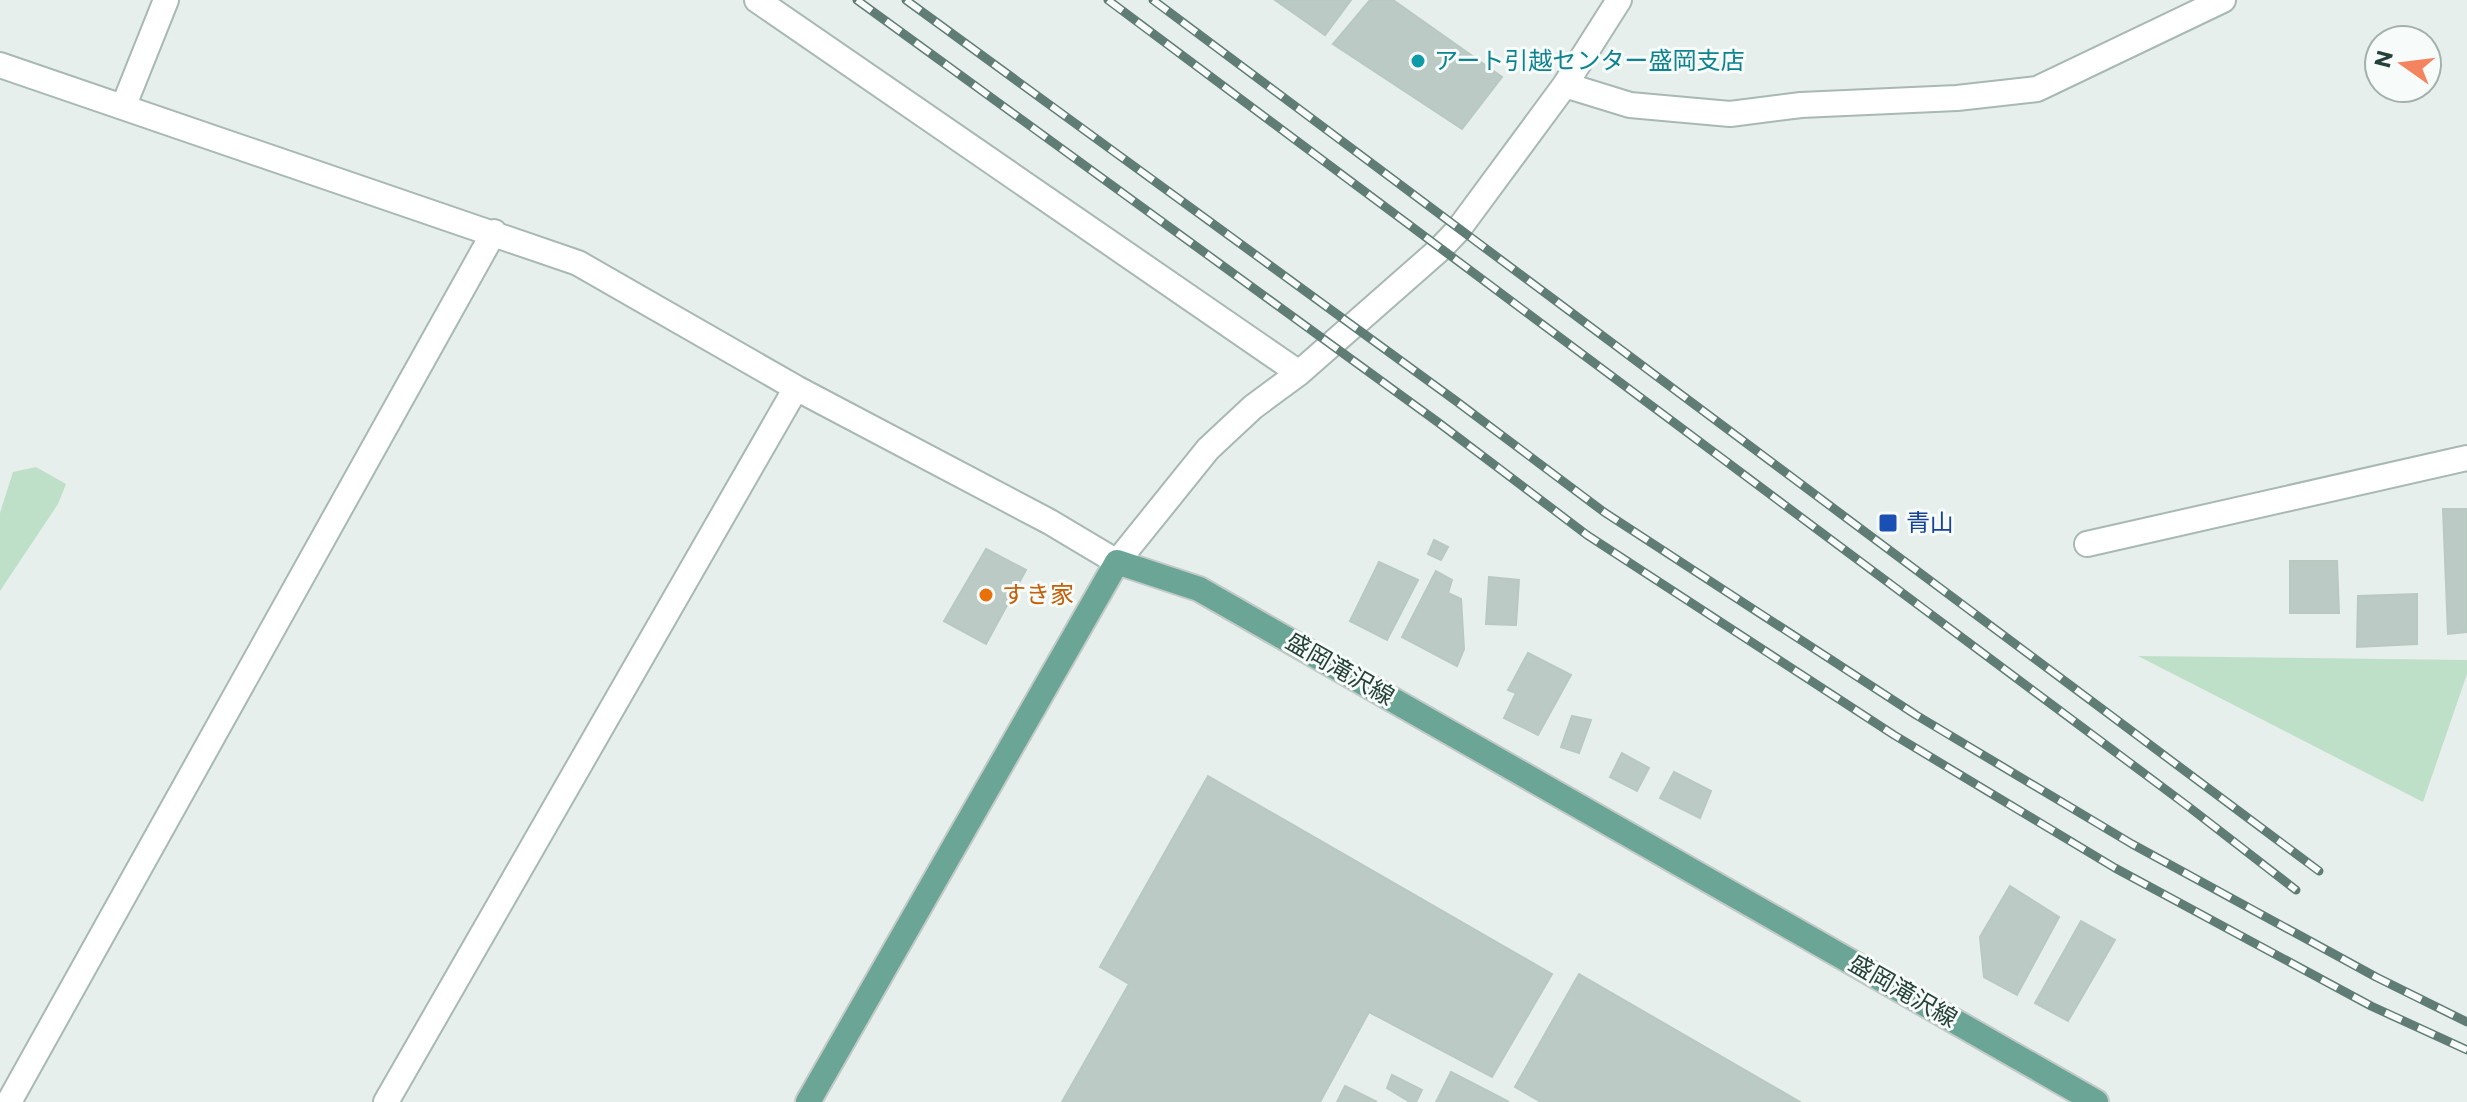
<svg xmlns="http://www.w3.org/2000/svg" width="2467" height="1102" font-family="Commissioner,'Noto Sans JP',sans-serif">
  <style>
    .green { fill: #bfe0c8 }
    .building { fill: #bbcac4; stroke: #b8c9c2; stroke-width: 2 }
    .lines { fill: none; stroke-linecap: round; stroke-linejoin: round }
    .minor-casing { stroke: #a8b8b2; stroke-width: 28 }
    .major-casing { stroke: #c2cac8; stroke-width: 28 }
    .minor { stroke: #fff; stroke-width: 24 }
    .major { stroke: #6aa596; stroke-width: 24 }
    .rail-casing { stroke: #5f7d75; stroke-width: 9 }
    .rail { stroke: #f7fbf9; stroke-width: 6; stroke-dasharray: 18; stroke-linecap: butt }
    .culture-dot { fill: #0f9aa8; stroke: #f7fbf9; stroke-width: 3 }
    .transit-dot { fill: #1a4fb4; stroke: #f7fbf9; stroke-width: 3 }
    .food-dot { fill: #e8710a; stroke: #f7fbf9; stroke-width: 3 }
    .labels { text-anchor: middle; stroke-width: 6; stroke-linejoin: round; paint-order: stroke }
    .culture-label { font-size: 24px; fill: #0d838f; stroke: #f7fbf9; text-anchor: start }
    .transit-label { font-size: 24px; fill: #164399; stroke: #f7fbf9; text-anchor: start }
    .food-label { font-size: 24px; fill: #c56008; stroke: #f7fbf9; text-anchor: start }
    .street-label { font-size: 24px; fill: #24423a; stroke: #f7fbf9 }
  </style>
  <rect width="100%" height="100%" fill="#e6efeb"/>
  <path class="green" d="M36 467 66 484 58 504 0 591V513L13 472Z
    M2138 656 2467 660V674L2423 802Z"/>
  <path class="building" d="M1275 0H1351L1325 35Z
    M1370 0H1393L1502 77 1462 129 1333 44Z
    M2443 509H2467V632L2448 634Z
    M1434 540 1448 547 1441 560 1428 554Z
    M986 549 1026 570 986 644 944 621Z
    M2290 561H2337L2339 613H2290Z
    M1379 562 1418 580 1387 640 1350 621Z
    M1436 571 1452 580 1448 593 1461 599 1464 649 1457 666 1402 637Z
    M1489 577 1519 580 1516 625 1486 624Z
    M2417 594V644L2357 647 2358 596Z
    M1528 653 1571 675 1538 735 1504 718 1516 693 1508 690Z
    M1572 716 1591 720 1579 753 1561 747Z
    M1622 753 1649 768 1637 791 1610 777Z
    M1674 772 1711 791 1700 818 1660 798Z
    M1208 776 1552 974 1492 1077 1369 1012 1320 1102H1062L1129 984 1100 967Z
    M2010 886 2059 917 2017 995 1984 977 1980 937Z
    M2081 921 2115 940 2068 1021 2035 1003Z
    M1579 974 1800 1102H1541L1515 1087Z
    M1451 1072 1509 1102H1436Z
    M1392 1075 1422 1090 1416 1102H1410L1387 1088Z
    M1345 1086 1377 1102H1337Z"/>
  <g class="lines">
    <g class="minor-casing">
      <path id="minor" d="M757 0 1299 373
        M0 65 578 263 796 388 1050 522 1117 562 1208 449 1253 407 1299 373 1440 249 1458 230 1565 85 1619 0
        M1565 85 1630 105 1730 114 1801 105 1957 98 2037 89 2223 0
        M124 105 166 0
        M2087 544 2467 458
        M9 1102 494 232
        M386 1102 796 388"/>
    </g>
    <g class="major-casing">
      <path id="major" d="M808 1102 1117 562 1199 589 2096 1102"/>
    </g>
    <use href="#minor" class="minor"/>
    <use href="#major" class="major"/>
    <g class="rail-casing">
      <path id="rail" d="M857 0 1439 423 1587 535 1894 735 2115 868 2371 1006 2467 1050
        M906 0 1456 401 1604 512 1916 715 2132 844 2376 977 2467 1022
        M1108 0 2189 807 2296 890
        M1153 0 2319 871"/>
    </g>
    <use href="#rail" class="rail"/>
  </g>
  <circle class="culture-dot" cx="1418" cy="61" r="8"/>
  <rect class="transit-dot" x="1878" y="513" width="20" height="20" rx="4"/>
  <circle class="food-dot" cx="986" cy="595" r="8"/>
  <g class="labels">
    <g class="culture-label">
      <text x="1434" y="69">アート引越センター盛岡支店</text>
    </g>
    <g class="transit-label">
      <text x="1906" y="531">青山</text>
    </g>
    <g class="food-label">
      <text x="1002" y="603">すき家</text>
    </g>
    <g class="street-label">
      <text transform="translate(1340 669) rotate(30)" y="8">盛岡滝沢線</text>
      <text transform="translate(1903 991) rotate(30)" y="8">盛岡滝沢線</text>
    </g>
  </g>
  <g transform="translate(2403 64) rotate(284)"><circle r="38" fill="#f7fbf9" stroke="#a3b1ad" stroke-width="2"/>
  <path d="M0-6L14 30L0 20L-14 30Z" fill="#f4845f"/>
  <text y="-12" font-size="22" font-weight="bold" text-anchor="middle" fill="#24423a">N</text>
  </g>
</svg>
